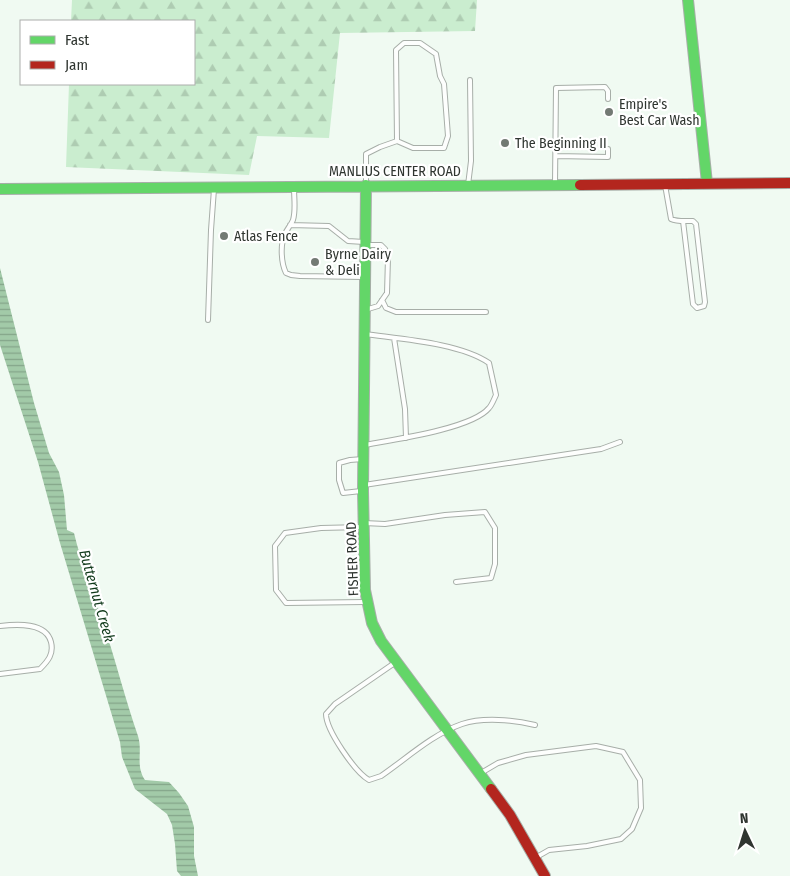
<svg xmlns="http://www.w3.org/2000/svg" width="790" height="876" font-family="'Fira Sans Condensed',sans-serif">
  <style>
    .forest { fill: url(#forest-firs) }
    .water { fill: url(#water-rules) }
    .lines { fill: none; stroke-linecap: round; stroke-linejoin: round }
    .lane-casing { stroke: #a7aea8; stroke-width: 6 }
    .fast-casing { stroke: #a7aea8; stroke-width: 12 }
    .jam-casing { stroke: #a7aea8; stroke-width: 12 }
    .lane { stroke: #fdfefd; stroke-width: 4 }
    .fast { stroke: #63d668; stroke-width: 10 }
    .jam { stroke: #b3261e; stroke-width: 10 }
    .poi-dot { fill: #737a74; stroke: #fff; stroke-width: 2 }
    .labels { text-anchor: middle; stroke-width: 4.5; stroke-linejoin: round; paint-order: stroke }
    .poi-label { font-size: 14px; fill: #2f3530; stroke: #fff; text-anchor: start }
    .street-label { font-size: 14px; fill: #2f3530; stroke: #fff }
    .water-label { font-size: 15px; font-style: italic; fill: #113a1b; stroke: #fff }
  </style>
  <defs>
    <pattern id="forest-firs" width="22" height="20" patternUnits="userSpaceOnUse" patternTransform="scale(1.25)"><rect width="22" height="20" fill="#caedcf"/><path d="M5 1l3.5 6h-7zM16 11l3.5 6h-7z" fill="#aeccb2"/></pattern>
    <pattern id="water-rules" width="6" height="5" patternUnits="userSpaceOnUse" patternTransform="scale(1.25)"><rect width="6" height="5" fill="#a2caa8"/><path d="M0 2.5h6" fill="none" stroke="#84a589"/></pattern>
  </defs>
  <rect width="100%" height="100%" fill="#f0faf2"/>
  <path class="forest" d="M72 0H477L475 31 340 33 329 138 257 136 249 175 66 167 69 84H194V21H71Z"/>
  <path class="water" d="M0 268 34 403 49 453 59 472 64 495 67 530 74 533C81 563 94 593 103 623 116 661 125 699 138 736 143 752 135 765 145 780L169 782 179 793 188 806 194 827V856L198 876H181L177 871 175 844 172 825 167 814 135 789 122 757 120 742 60 543 38 462 0 345Z"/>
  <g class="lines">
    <g class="lane-casing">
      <path id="lane" d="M556 156 608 157V149
        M366 183V154L380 147 397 141 396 50 404 43H420L436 54 440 76 444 84 448 136 444 148H413L397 141
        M555 184 556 88 605 87 608 91V99
        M468 185 471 161 470 80
        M665 185 671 219C677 222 686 221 693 221L696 224 705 302 704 306 697 308 693 304 683 221
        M294 188C294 199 296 210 293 220 291 225 287 229 285 234 280 244 281 263 286 273L291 275 300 276 363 277
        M290 225 329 226 348 241 364 242
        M382 300 386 308 396 312H486
        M365 310 378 306 387 293 388 258 385 249 381 245H366
        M208 320 211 230 214 189
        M394 338 405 409 406 438
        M364 445C391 440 472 429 489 408 492 405 494 399 496 395L489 363C460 343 400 339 365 334
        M364 485 601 449 620 442
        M361 491 343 493 339 480V463L350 460 363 459
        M364 523 385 524 445 515 485 512 495 528V564L491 578 456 582
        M362 527 321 528 285 533 275 546 276 590 286 603 365 602
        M0 626C17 624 46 622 51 642 54 654 48 661 40 669L0 674
        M396 662 335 704 326 714C326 730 355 772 369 780L381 776C407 758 433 734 462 724 483 717 514 720 535 725
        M481 773 498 763 526 755 596 746 623 752 640 780 641 808 632 829 621 839 587 846 549 850 535 858"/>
    </g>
    <g class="fast-casing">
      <path id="fast" d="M688 0 707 183
        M366 185 363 491 365 590 372 623 381 641 491 789
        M0 189 580 185"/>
    </g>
    <g class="jam-casing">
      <path id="jam" d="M580 185 790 183
        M491 789 510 815 545 876"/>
    </g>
    <use href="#lane" class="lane"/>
    <use href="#fast" class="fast"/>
    <use href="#jam" class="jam"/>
  </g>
  <g class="poi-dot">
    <circle cx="609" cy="112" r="5"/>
    <circle cx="505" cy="143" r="5"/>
    <circle cx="224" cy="236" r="5"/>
    <circle cx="315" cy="262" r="5"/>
  </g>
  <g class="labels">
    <g class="poi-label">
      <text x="619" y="109">Empire's<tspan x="619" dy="16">Best Car Wash</tspan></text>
      <text x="515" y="148">The Beginning II</text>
      <text x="234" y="241">Atlas Fence</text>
      <text x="325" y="259">Byrne Dairy<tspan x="325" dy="16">&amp; Deli</tspan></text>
    </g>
    <g class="street-label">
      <text x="395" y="176">MANLIUS CENTER ROAD</text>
      <text transform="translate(352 559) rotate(-92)" y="5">FISHER ROAD</text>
    </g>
    <g class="water-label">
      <text transform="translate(97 596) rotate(74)" y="5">Butternut Creek</text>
    </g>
  </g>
  <rect x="20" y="20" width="175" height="65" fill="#ffffff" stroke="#acaeac"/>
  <rect x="30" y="36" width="25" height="8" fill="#63d668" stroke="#acaeac"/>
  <text x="65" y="45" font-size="15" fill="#2f3530">Fast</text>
  <rect x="30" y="61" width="25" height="8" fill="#b3261e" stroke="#acaeac"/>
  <text x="65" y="70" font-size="15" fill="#2f3530">Jam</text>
  <g transform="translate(745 831) rotate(356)" stroke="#ffffff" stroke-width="4" paint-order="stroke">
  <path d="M0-4L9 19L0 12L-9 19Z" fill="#2f3530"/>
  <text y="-8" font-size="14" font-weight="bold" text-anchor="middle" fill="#2f3530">N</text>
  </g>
</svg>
